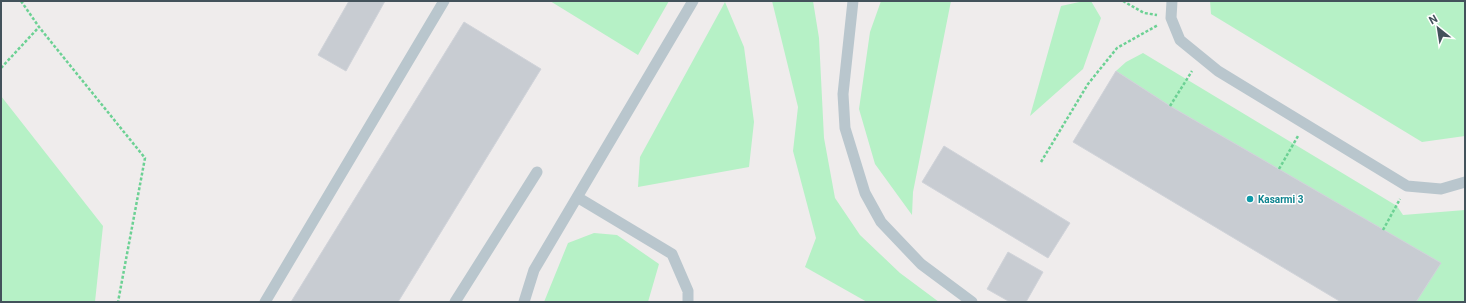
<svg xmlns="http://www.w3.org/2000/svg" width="1466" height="303" font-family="Roboto,sans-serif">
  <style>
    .green { fill: #b6f1c6 }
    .building { fill: #c8ccd2; stroke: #d0d3d9 }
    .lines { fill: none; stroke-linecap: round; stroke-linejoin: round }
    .path { stroke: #6cd194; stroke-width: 2.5; stroke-dasharray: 3 2; stroke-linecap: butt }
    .service { stroke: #b9c6cd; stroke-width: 11 }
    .culture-dot { fill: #0f9aa8; stroke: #fff; stroke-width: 1.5 }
    .labels { text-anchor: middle; stroke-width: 3; stroke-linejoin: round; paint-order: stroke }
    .culture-label { font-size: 10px; font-weight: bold; fill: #0d838f; stroke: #fff; text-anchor: start }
  </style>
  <rect width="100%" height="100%" fill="#efecec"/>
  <path class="green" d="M550 1H669L638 55Z
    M772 1H813L819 38 824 138 835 198 860 235 900 273 939 302H867L805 267 816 238 793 151 798 107Z
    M881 1H951L913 192 912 215 875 164 859 109 870 32Z
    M1084 1H1091L1101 18 1083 69 1030 116 1061 6Z
    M1210 1H1465V136L1422 142 1211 14Z
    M725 2 744 47 754 122 749 167 638 187 640 157Z
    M1143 53 1397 206 1403 215 1465 210V302H1416L1440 263 1170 106 1116 71 1126 62Z
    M1 96 103 226 95 302H1Z
    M594 233 617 235 659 264 648 302H544L568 243Z"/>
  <path class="building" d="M349 1H385L346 71 318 55Z
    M464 22 541 69 398 302H291Z
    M1116 71 1170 106 1441 263 1416 302H1341L1073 142Z
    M944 146 1070 223 1048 258 922 182Z
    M1008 252 1043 272 1026 302H1010L987 289Z"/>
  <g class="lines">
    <path class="path" d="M21 1 39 27 145 158 118 302
      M1123 1 1144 13 1157 15
      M1 68 39 27
      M1170 106 1192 71
      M1041 162 1088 84 1117 48 1158 25
      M1279 169 1298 136
      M1383 230 1400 199"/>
    <path class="service" d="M853 1 843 94 845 128 865 193 881 222 921 264 972 302
      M1172 1 1171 18 1180 40 1218 71 1407 186 1441 189 1465 182
      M577 197 672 254 688 291V302
      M265 302 444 1
      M455 302 537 172
      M524 302 534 270 693 1"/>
  </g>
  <circle class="culture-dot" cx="1250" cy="199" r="4"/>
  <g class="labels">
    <g class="culture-label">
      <text x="1258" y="203">Kasarmi 3</text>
    </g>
  </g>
  <rect width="1466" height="303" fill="none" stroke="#43525b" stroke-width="4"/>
  <g transform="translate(1438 28) rotate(330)" stroke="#ffffff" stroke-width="3" paint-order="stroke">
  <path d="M0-3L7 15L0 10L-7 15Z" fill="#43525b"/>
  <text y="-6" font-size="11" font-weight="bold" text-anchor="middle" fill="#43525b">N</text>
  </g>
</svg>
